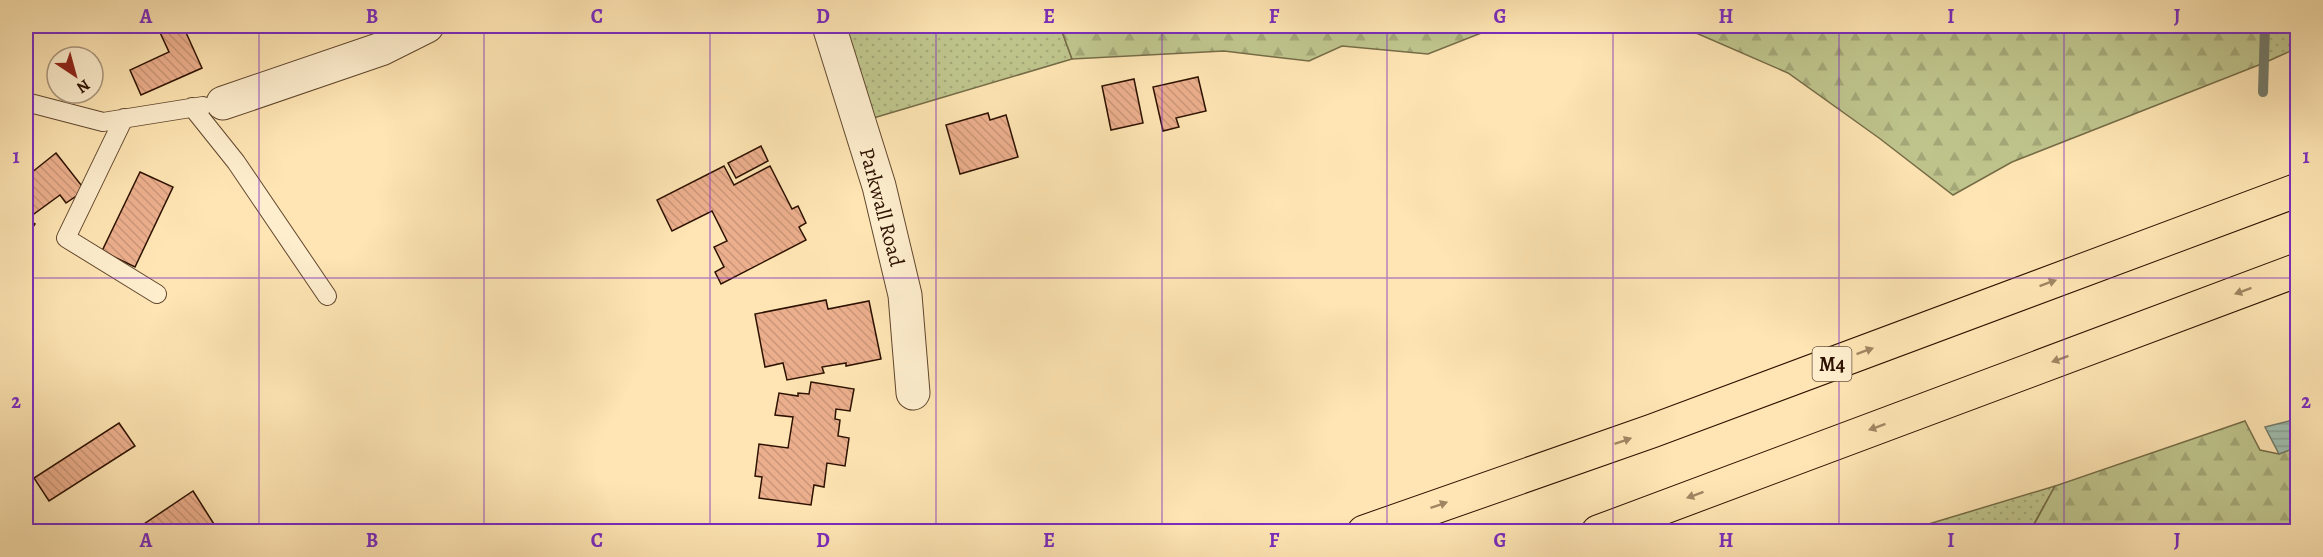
<svg xmlns="http://www.w3.org/2000/svg" width="2323" height="557" font-family="Alegreya,serif">
  <style>
    .grass { fill: url(#grass-dots); stroke: #766c47; stroke-width: 1.5 }
    .forest { fill: url(#forest-firs); stroke: #766c47; stroke-width: 1.5 }
    .water { fill: url(#water-rules); stroke: #727a6b; stroke-width: 1.5 }
    .lines { fill: none; stroke-linecap: round; stroke-linejoin: round }
    .stream { stroke: #727a6b; stroke-width: 10 }
    .building { fill: url(#building-back-hatch); stroke: #2d1201; stroke-width: 1.5 }
    .lane-casing { stroke: #61472e; stroke-width: 20 }
    .street-casing { stroke: #61472e; stroke-width: 35 }
    .highway-casing { stroke: #2d1201; stroke-width: 35 }
    .lane { stroke: #feeece; stroke-width: 18 }
    .street { stroke: #feeece; stroke-width: 33 }
    .highway { stroke: #fee5b3; stroke-width: 33 }
    .oneway { fill: #a08663 }
    .grid { fill: none; stroke: #7b2cbf; stroke-width: 1.5; stroke-opacity: 0.55 }
    .labels { text-anchor: middle; stroke-width: 4.5; stroke-linejoin: round; paint-order: stroke }
    .shield { fill: #feeece; stroke: #6c543e; stroke-width: 1.5 }
    .shield-label { font-size: 20px; font-weight: bold; fill: #2d1201 }
    .street-label { font-size: 21px; fill: #2d1201; stroke: #feeece }
    .neatline { fill: none; stroke: #7b2cbf; stroke-width: 2 }
    .grid-label { font-size: 20px; text-anchor: middle; font-weight: bold; fill: #7b2cbf }
  </style>
  <defs>
    <pattern id="grass-dots" width="8" height="8" patternUnits="userSpaceOnUse" patternTransform="scale(1.5)"><rect width="8" height="8" fill="#bfc58d"/><path d="M2 2h.1M6 6h.1" fill="none" stroke="#a4a878" stroke-width="1.8" stroke-linecap="round"/></pattern>
    <pattern id="forest-firs" width="22" height="20" patternUnits="userSpaceOnUse" patternTransform="scale(1.5)"><rect width="22" height="20" fill="#bfc58d"/><path d="M5 1l3.5 6h-7zM16 11l3.5 6h-7z" fill="#a4a878"/></pattern>
    <pattern id="water-rules" width="6" height="5" patternUnits="userSpaceOnUse" patternTransform="scale(1.5)"><rect width="6" height="5" fill="#a0bfb1"/><path d="M0 2.5h6" fill="none" stroke="#8aa396"/></pattern>
    <pattern id="building-back-hatch" width="6" height="6" patternUnits="userSpaceOnUse" patternTransform="scale(1.5)"><rect width="6" height="6" fill="#ecaf8d"/><path d="M-1 5l2 2M0 0l6 6M5-1l2 2" fill="none" stroke="#cb9678"/></pattern>
  </defs>
  <rect width="100%" height="100%" fill="#fee5b3"/>
  <filter id="stains"><feTurbulence type="fractalNoise" baseFrequency=".00333" numOctaves="4"/><feColorMatrix values="0 0 0 0 .2 0 0 0 0 .09 0 0 0 0 .02 0 0 0 .5 -.17"/></filter>
  <radialGradient id="worn" r=".72"><stop offset=".6" stop-color="#630" stop-opacity="0"/><stop offset="1" stop-color="#630" stop-opacity=".3"/></radialGradient>
  <path class="grass" d="M843 26H1060L1072 59 870 119Z
    M2265 26H2297V48L2264 63Z
    M2055 486 2030 531 1902 532Z"/>
  <path class="forest" d="M1060 26H1499L1428 54 1342 46 1309 61 1224 51 1072 59Z
    M1680 26H2265L2264 63 2012 162 1953 195 1879 138 1788 73Z
    M2245 421 2260 450 2279 454 2297 447V531L2030 532 2055 486Z"/>
  <path class="water" d="M2297 419V447L2279 454 2265 427Z"/>
  <g class="lines">
    <path class="stream" d="M2263 92 2265 26"/>
  </g>
  <path class="building" d="M157 26H183L202 68 141 95 130 70 169 52Z
    M1198 77 1206 111 1176 118 1179 127 1163 131 1153 87Z
    M1134 79 1143 123 1111 130 1102 86Z
    M988 113 990 120 1006 115 1018 157 960 174 946 125Z
    M761 146 768 161 736 178 728 163Z
    M56 153 85 190 66 203 60 195 27 219 26 177Z
    M724 166 734 185 770 166 792 209 798 206 806 223 799 227 806 240 721 284 715 272 724 267 714 247 727 241 712 211 672 231 657 200Z
    M140 172 173 187 135 267 102 251Z
    M26 218 35 224 26 237Z
    M826 300 828 309 869 301 881 359 846 366V363L822 367 824 373 787 380 783 363 765 367 755 314Z
    M811 382 854 389 850 411 836 409 835 419 840 420 838 436 849 438 845 466 827 463 824 487 814 485 811 505 759 498 762 477 755 476 759 444 788 448 793 417 775 415 779 393 798 396V393L809 394Z
    M119 423 135 446 49 501 34 478Z
    M193 491 219 532H132Z"/>
  <g class="lines">
    <g class="lane-casing">
      <path id="lane" d="M26 102 103 122 203 106
        M192 107 236 162 327 296
        M124 118 66 238 157 294"/>
    </g>
    <g class="street-casing">
      <path id="street" d="M829 26 879 186 905 295 913 393
        M223 103 381 49 427 26"/>
    </g>
    <g class="highway-casing">
      <path id="highway" d="M1364 532 1652 431 2298 190
        M1598 532 2298 270"/>
    </g>
    <use href="#lane" class="lane"/>
    <use href="#street" class="street"/>
    <use href="#highway" class="highway"/>
  </g>
  <defs><path id="oneway-solid" d="M-6-.8H1V-3.2L6.5 0L1 3.2V.8H-6Z" transform="scale(1.5)"/></defs>
  <g class="oneway">
    <use href="#oneway-solid" transform="translate(2048 283) rotate(-20)"/>
    <use href="#oneway-solid" transform="translate(2243 291) rotate(160)"/>
    <use href="#oneway-solid" transform="translate(1865 351) rotate(-20)"/>
    <use href="#oneway-solid" transform="translate(2060 359) rotate(160)"/>
    <use href="#oneway-solid" transform="translate(1877 427) rotate(160)"/>
    <use href="#oneway-solid" transform="translate(1623 441) rotate(-19)"/>
    <use href="#oneway-solid" transform="translate(1695 495) rotate(160)"/>
    <use href="#oneway-solid" transform="translate(1439 505) rotate(-19)"/>
  </g>
  <path class="grid" d="M259 26V532M484 26V532M710 26V532M936 26V532M1162 26V532M1387 26V532M1613 26V532M1839 26V532M2064 26V532M26 278H2298"/>
  <g class="labels">
    <rect class="shield" x="1812.5" y="347" width="39" height="34" rx="4.5"/>
    <g class="shield-label">
      <text x="1832" y="371">M4</text>
    </g>
    <g class="street-label">
      <text transform="translate(882 207) rotate(75)" y="7">Parkwall Road</text>
    </g>
  </g>
  <rect width="2323" height="557" fill="none" stroke="#fee5b3" stroke-width="66"/>
  <g transform="translate(75 75) rotate(144)"><circle r="28" fill="#feeece" stroke="#aa967c" stroke-width="1.5"/>
  <path d="M0-4.5L10 22L0 15L-10 22Z" fill="#8f2418"/>
  <text y="-9" font-size="16" font-weight="bold" text-anchor="middle" fill="#2d1201">N</text>
  </g>
  <rect x="33" y="33" width="2257" height="491" class="neatline"/>
  <g class="grid-label">
    <text x="146" y="23">A</text>
    <text x="372" y="23">B</text>
    <text x="597" y="23">C</text>
    <text x="823" y="23">D</text>
    <text x="1049" y="23">E</text>
    <text x="1274" y="23">F</text>
    <text x="1500" y="23">G</text>
    <text x="1726" y="23">H</text>
    <text x="1951" y="23">I</text>
    <text x="2177" y="23">J</text>
    <text x="16" y="163">1</text>
    <text x="2306" y="163">1</text>
    <text x="16" y="408">2</text>
    <text x="2306" y="408">2</text>
    <text x="146" y="547">A</text>
    <text x="372" y="547">B</text>
    <text x="597" y="547">C</text>
    <text x="823" y="547">D</text>
    <text x="1049" y="547">E</text>
    <text x="1274" y="547">F</text>
    <text x="1500" y="547">G</text>
    <text x="1726" y="547">H</text>
    <text x="1951" y="547">I</text>
    <text x="2177" y="547">J</text>
  </g>
  <rect width="100%" height="100%" filter="url(#stains)"/>
  <rect width="100%" height="100%" fill="url(#worn)"/>
</svg>
